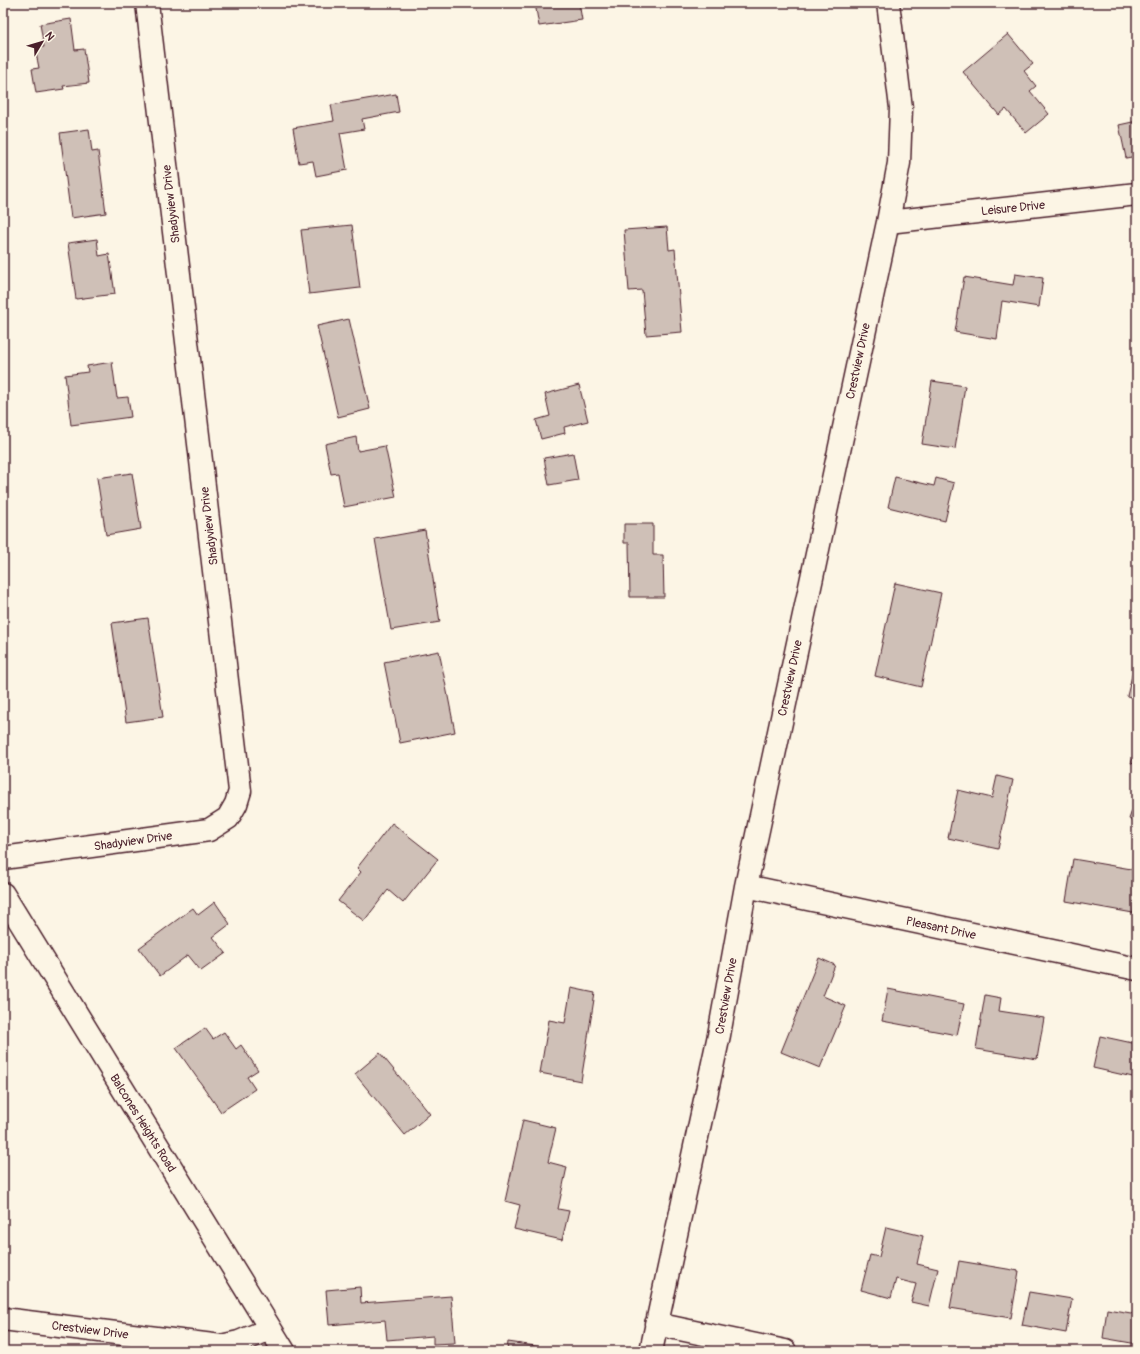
<svg xmlns="http://www.w3.org/2000/svg" width="1140" height="1354" font-family="Pangolin,sans-serif">
  <style>
    .building { fill: #cfc0b7; stroke: #4a1f2b }
    .lines { fill: none; stroke-linecap: round; stroke-linejoin: round }
    .minor-casing { stroke: #4a1f2b; stroke-width: 25 }
    .minor { stroke: #fcf5e5; stroke-width: 22 }
    .labels { text-anchor: middle; stroke-width: 3; stroke-linejoin: round; paint-order: stroke }
    .street-label { font-size: 12px; fill: #4a1f2b; stroke: #fcf5e5 }
  </style>
  <rect width="100%" height="100%" fill="#fcf5e5"/>
  <filter id="ink" filterUnits="userSpaceOnUse"><feTurbulence type="fractalNoise" baseFrequency=".025" numOctaves="2"/><feDisplacementMap in="SourceGraphic" scale="8" xChannelSelector="R" yChannelSelector="G"/><feConvolveMatrix kernelMatrix="1 2 1 2 8 2 1 2 1" color-interpolation-filters="sRGB"/></filter>
  <g filter="url(#ink)">
    <path class="building" d="M535 3H579L582 20 539 26Z
      M71 19 75 50 84 49 89 83 63 86 64 89 36 93 32 69 39 68 35 48 44 47 40 24Z
      M1008 34 1033 64 1024 71 1036 86 1030 91 1049 114 1026 133 1006 109 999 115 963 72Z
      M396 94 399 112 362 119 364 129 340 133 347 170 316 176 313 161 299 163 293 128 334 121 331 105Z
      M1137 121V156L1126 158 1119 125Z
      M89 129 92 152 98 151 106 213 71 218 60 133Z
      M352 225 360 288 309 294 301 230Z
      M667 227 669 250 675 249 682 332 646 335 642 290 629 291 624 230Z
      M97 239 99 256 109 254 115 294 76 299 68 243Z
      M1015 274 1043 278 1039 307 1002 301 997 339 955 332 964 277 1013 285Z
      M349 319 370 409 338 417 317 326Z
      M112 362 117 398 128 397 131 417 71 425 65 375 88 372 87 366Z
      M932 381 965 386 955 449 922 444Z
      M579 385 588 421 564 427 565 433 541 439 536 420 550 416 545 394Z
      M356 437 358 451 385 446 396 497 344 507 338 473 331 474 325 444Z
      M573 453 578 480 549 485 544 458Z
      M132 473 141 529 106 535 97 478Z
      M895 477 934 486 936 478 954 483 945 521 888 507Z
      M624 524H653V555H663L664 597H630L629 543H624Z
      M425 530 440 622 391 630 375 539Z
      M895 583 941 593 921 687 875 676Z
      M148 618 163 717 126 722 112 623Z
      M439 651 455 732 400 743 384 662Z
      M1136 659H1137V699L1127 696Z
      M1137 747V765L1131 763Z
      M997 776 1013 780 998 849 948 838 958 790 992 798Z
      M1137 797V822L1129 819Z
      M392 823 438 859 403 903 388 890 364 921 338 901 361 872 357 868Z
      M1073 859 1137 870V899L1136 898 1133 913 1066 901Z
      M215 902 230 924 213 937 226 953 201 971 188 955 160 976 139 948 193 908 198 915Z
      M819 958 835 965 823 996 846 1006 820 1068 781 1052Z
      M571 988 595 993 581 1081 540 1073 549 1020 565 1023Z
      M888 989 964 1004 957 1035 882 1021Z
      M985 995 1001 998 999 1011 1044 1018 1037 1059 976 1049Z
      M205 1028 213 1039 224 1032 236 1049 241 1045 258 1070 247 1077 255 1089 221 1112 176 1048Z
      M1100 1036 1137 1044V1078L1093 1068Z
      M380 1053 430 1114 405 1135 355 1074Z
      M523 1120 556 1128 548 1162 567 1167 558 1209 569 1211 562 1240 514 1229 520 1205 505 1201Z
      M886 1227 923 1236 917 1264 938 1269 929 1306 911 1302 916 1284 896 1279 891 1298 861 1290 870 1255 879 1257Z
      M959 1261 1019 1271 1011 1318 950 1308Z
      M360 1287 361 1303 451 1296 455 1343 433 1344V1336L387 1340 385 1320 329 1325 326 1290Z
      M1029 1292 1072 1299 1066 1333 1022 1325Z
      M1107 1309 1137 1314V1344L1103 1338Z
      M508 1342 542 1347 541 1351H507Z"/>
    <g class="lines">
      <g class="minor-casing">
        <path id="minor" d="M888 222 1137 194
          M3 858 209 830 228 818 236 804 240 791 147 3
          M746 886 1137 969
          M3 894 284 1351
          M3 1319 221 1346 239 1342 270 1329
          M656 1324 785 1351
          M651 1351 719 1035 746 886 888 222 899 163 901 108 888 3"/>
      </g>
      <use href="#minor" class="minor"/>
    </g>
  </g>
  <g class="labels">
    <g class="street-label">
      <text transform="translate(171 204) rotate(-97)" y="4">Shadyview Drive</text>
      <text transform="translate(1013 208) rotate(-6)" y="4">Leisure Drive</text>
      <text transform="translate(858 361) rotate(-78)" y="4">Crestview Drive</text>
      <text transform="translate(209 526) rotate(-97)" y="4">Shadyview Drive</text>
      <text transform="translate(790 678) rotate(-78)" y="4">Crestview Drive</text>
      <text transform="translate(133 841) rotate(-8)" y="4">Shadyview Drive</text>
      <text transform="translate(941 928) rotate(12)" y="4">Pleasant Drive</text>
      <text transform="translate(726 996) rotate(-80)" y="4">Crestview Drive</text>
      <text transform="translate(143 1123) rotate(58)" y="4">Balcones Heights Road</text>
      <text transform="translate(90 1330) rotate(7)" y="4">Crestview Drive</text>
    </g>
  </g>
  <rect width="1140" height="1354" fill="none" stroke="#fcf5e5" stroke-width="16"/>
  <rect x="8" y="8" width="1124" height="1338" fill="none" stroke="#4a1f2b" stroke-width="1.5" filter="url(#ink)"/>
  <g transform="translate(42 42) rotate(52)" stroke="#fcf5e5" stroke-width="3" paint-order="stroke">
  <path d="M0-3L7 15L0 10L-7 15Z" fill="#4a1f2b"/>
  <text y="-6" font-size="11" font-weight="bold" text-anchor="middle" fill="#4a1f2b">N</text>
  </g>
</svg>
